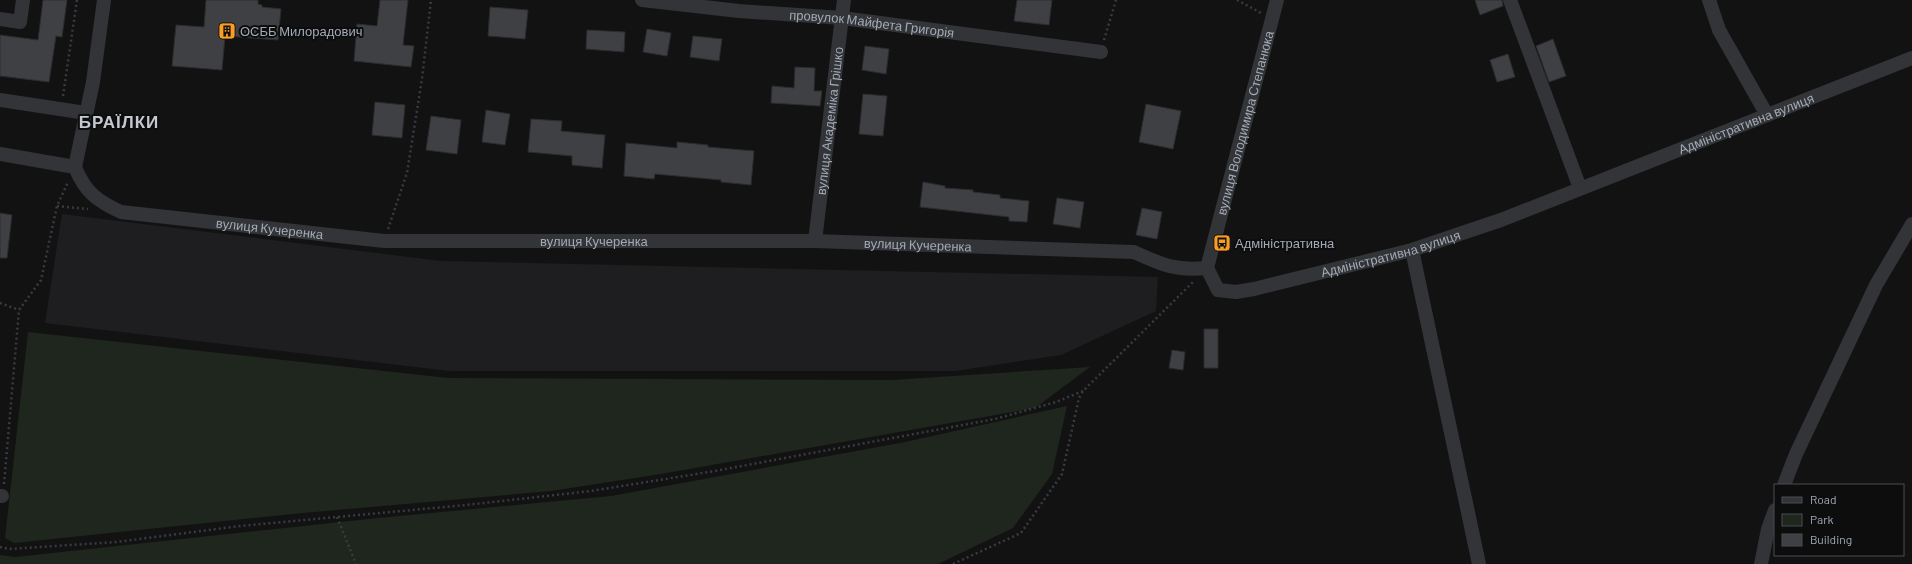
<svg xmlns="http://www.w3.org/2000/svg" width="1912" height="564" font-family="Barlow,sans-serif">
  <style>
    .built { fill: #1e1e20 }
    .green { fill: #1e261e }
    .building { fill: #3e4043; stroke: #2c2c2f }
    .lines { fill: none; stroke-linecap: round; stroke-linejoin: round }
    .path { stroke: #383b40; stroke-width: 2.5; stroke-dasharray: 2 3; stroke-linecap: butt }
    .minor { stroke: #323438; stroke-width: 14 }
    .labels { text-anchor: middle; stroke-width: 4; stroke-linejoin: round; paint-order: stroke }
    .street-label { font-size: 13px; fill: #a2aab5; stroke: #0d0d0e }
    .poi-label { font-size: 13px; fill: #a2aab5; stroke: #0d0d0e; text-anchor: start }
    .district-label { font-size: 17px; font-weight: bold; letter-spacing: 1px; fill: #c3c8d1; stroke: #0d0d0e }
  </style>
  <rect width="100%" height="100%" fill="#121213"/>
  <path class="built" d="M62 214 441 261 1158 277 1156 311 1061 355 955 371H449L45 323Z"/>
  <path class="green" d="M28 332 448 378 892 380 1090 367 1035 408 661 474 551 491 292 514 14 543 5 538Z
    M1067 406 1052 474 1013 528 938 564H0V555L15 557 378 518 611 496 905 442Z"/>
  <path class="building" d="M43 0H67L62 37 56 36 49 82 0 76V35L38 40Z
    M206 0H258V4L262 5V7L281 9 278 40 225 36 222 70 172 66 176 25 204 27Z
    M380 0H408L403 45 414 46 411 67 354 61 357 24 377 26Z
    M1017 0H1052L1049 25 1014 21Z
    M1475 0H1502L1503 6 1480 15Z
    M490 7 528 10 525 39 488 36Z
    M647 29 671 33 667 56 643 52Z
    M587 30 625 32 624 52 586 49Z
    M693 36 722 39 719 61 690 57Z
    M1553 39 1566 76 1549 82 1536 46Z
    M865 46 889 49 886 74 862 70Z
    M1508 54 1515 77 1497 82 1490 60Z
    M795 67 815 68 814 91H822L820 106 771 103 772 86 794 88Z
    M863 94 887 96 883 136 859 134Z
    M375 102 405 105 402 138 372 135Z
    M1146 104 1181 111 1173 149 1139 142Z
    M486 110 510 114 505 145 482 142Z
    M431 116 461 120 457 154 426 150Z
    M531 119 562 121 561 131 605 135 602 168 572 165V156L528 152Z
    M677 142 708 145V147L754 151 751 185 721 182V180L655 174 654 179 624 176 626 143 677 148Z
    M923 182 945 186V188L973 190V192L1000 195V198L1029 201 1027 222 1009 221V217L920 207Z
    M1057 198 1084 202 1080 228 1053 224Z
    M1142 208 1162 212 1157 239 1136 235Z
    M0 213 12 215 7 258H0Z
    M1204 329H1218V368H1204Z
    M1172 350 1185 352 1183 370 1169 368Z"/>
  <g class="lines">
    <path class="path" d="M1237 0 1261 13
      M1104 40 1116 0
      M63 96 77 0
      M57 206 88 209
      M388 229 407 173 422 79 431 0
      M0 303 19 310
      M4 484 19 310 41 280 57 206 68 182
      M337 517 356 564
      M0 547 9 549 116 542 240 526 466 505 591 491 715 471 995 419 1056 402 1083 391
      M953 564 1021 533 1062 474 1079 398 1083 391 1193 282"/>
    <g class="minor">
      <path id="s1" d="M642 0 739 11 842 18 1101 52"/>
      <path d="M1510 0 1580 188"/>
      <path d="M1709 0 1719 30 1767 115"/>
      <path d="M0 19 20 22 23 0"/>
      <path d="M0 100 86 113"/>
      <path d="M0 154 75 167"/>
      <path id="s2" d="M75 167C85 192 97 201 121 212L384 241H815L1134 252C1162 265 1176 271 1207 268"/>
      <path d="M75 167 93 82 104 0"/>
      <path id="s3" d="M815 241 844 0"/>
      <path d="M1412 250 1479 564"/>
      <path id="s4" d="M1207 268 1218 290 1236 292 1254 289 1412 250 1501 220 1912 58"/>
      <path id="s5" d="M1207 268 1277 0"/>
      <path d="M1784 485 1796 454 1876 285 1912 224"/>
      <path d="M0 496H2"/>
      <path d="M1761 564 1768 529 1775 510"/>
    </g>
  </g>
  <defs>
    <g id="building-square" transform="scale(0.9)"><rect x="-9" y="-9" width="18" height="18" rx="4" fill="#fa9e23" stroke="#0d0d0e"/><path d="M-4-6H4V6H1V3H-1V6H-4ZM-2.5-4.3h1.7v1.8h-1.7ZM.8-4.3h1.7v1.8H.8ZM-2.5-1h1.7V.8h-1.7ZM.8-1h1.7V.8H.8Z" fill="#111"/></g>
    <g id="bus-square" transform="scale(0.9)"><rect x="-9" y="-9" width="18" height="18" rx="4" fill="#fa9e23" stroke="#0d0d0e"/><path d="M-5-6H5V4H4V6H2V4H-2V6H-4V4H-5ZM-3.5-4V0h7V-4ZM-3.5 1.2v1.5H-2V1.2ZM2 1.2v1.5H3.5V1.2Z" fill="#111"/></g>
  </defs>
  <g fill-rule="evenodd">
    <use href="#building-square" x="227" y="31"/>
    <use href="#bus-square" x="1222" y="243"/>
  </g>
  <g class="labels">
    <g class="street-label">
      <text dy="5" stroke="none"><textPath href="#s1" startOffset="231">провулок Майфета Григорія</textPath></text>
      <text dy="5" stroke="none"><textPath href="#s3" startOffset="121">вулиця Академіка Грішко</textPath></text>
      <text dy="5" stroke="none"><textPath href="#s5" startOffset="150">вулиця Володимира Степанюка</textPath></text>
      <text dy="5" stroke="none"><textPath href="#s4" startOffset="581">Адміністративна вулиця</textPath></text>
      <text dy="5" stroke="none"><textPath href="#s2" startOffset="216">вулиця Кучеренка</textPath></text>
      <text dy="5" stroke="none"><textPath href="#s2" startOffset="541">вулиця Кучеренка</textPath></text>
      <text dy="5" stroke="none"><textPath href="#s2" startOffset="865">вулиця Кучеренка</textPath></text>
      <text dy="5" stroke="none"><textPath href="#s4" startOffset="202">Адміністративна вулиця</textPath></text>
    </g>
    <g class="poi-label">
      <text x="240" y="36">ОСББ Милорадович</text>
      <text x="1235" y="248">Адміністративна</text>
    </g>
    <g class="district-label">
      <text x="119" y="128">БРАЇЛКИ</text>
    </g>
  </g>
  <rect x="1774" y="484" width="130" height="72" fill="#0d0d0e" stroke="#494c51"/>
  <rect x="1782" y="497" width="20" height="6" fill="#323438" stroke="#494c51"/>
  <text x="1810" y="504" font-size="12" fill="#a2aab5">Road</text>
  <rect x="1782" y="514" width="20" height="12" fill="#1e261e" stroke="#494c51"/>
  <text x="1810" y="524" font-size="12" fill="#a2aab5">Park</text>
  <rect x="1782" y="534" width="20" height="12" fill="#3e4043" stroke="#494c51"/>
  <text x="1810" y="544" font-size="12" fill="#a2aab5">Building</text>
</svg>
